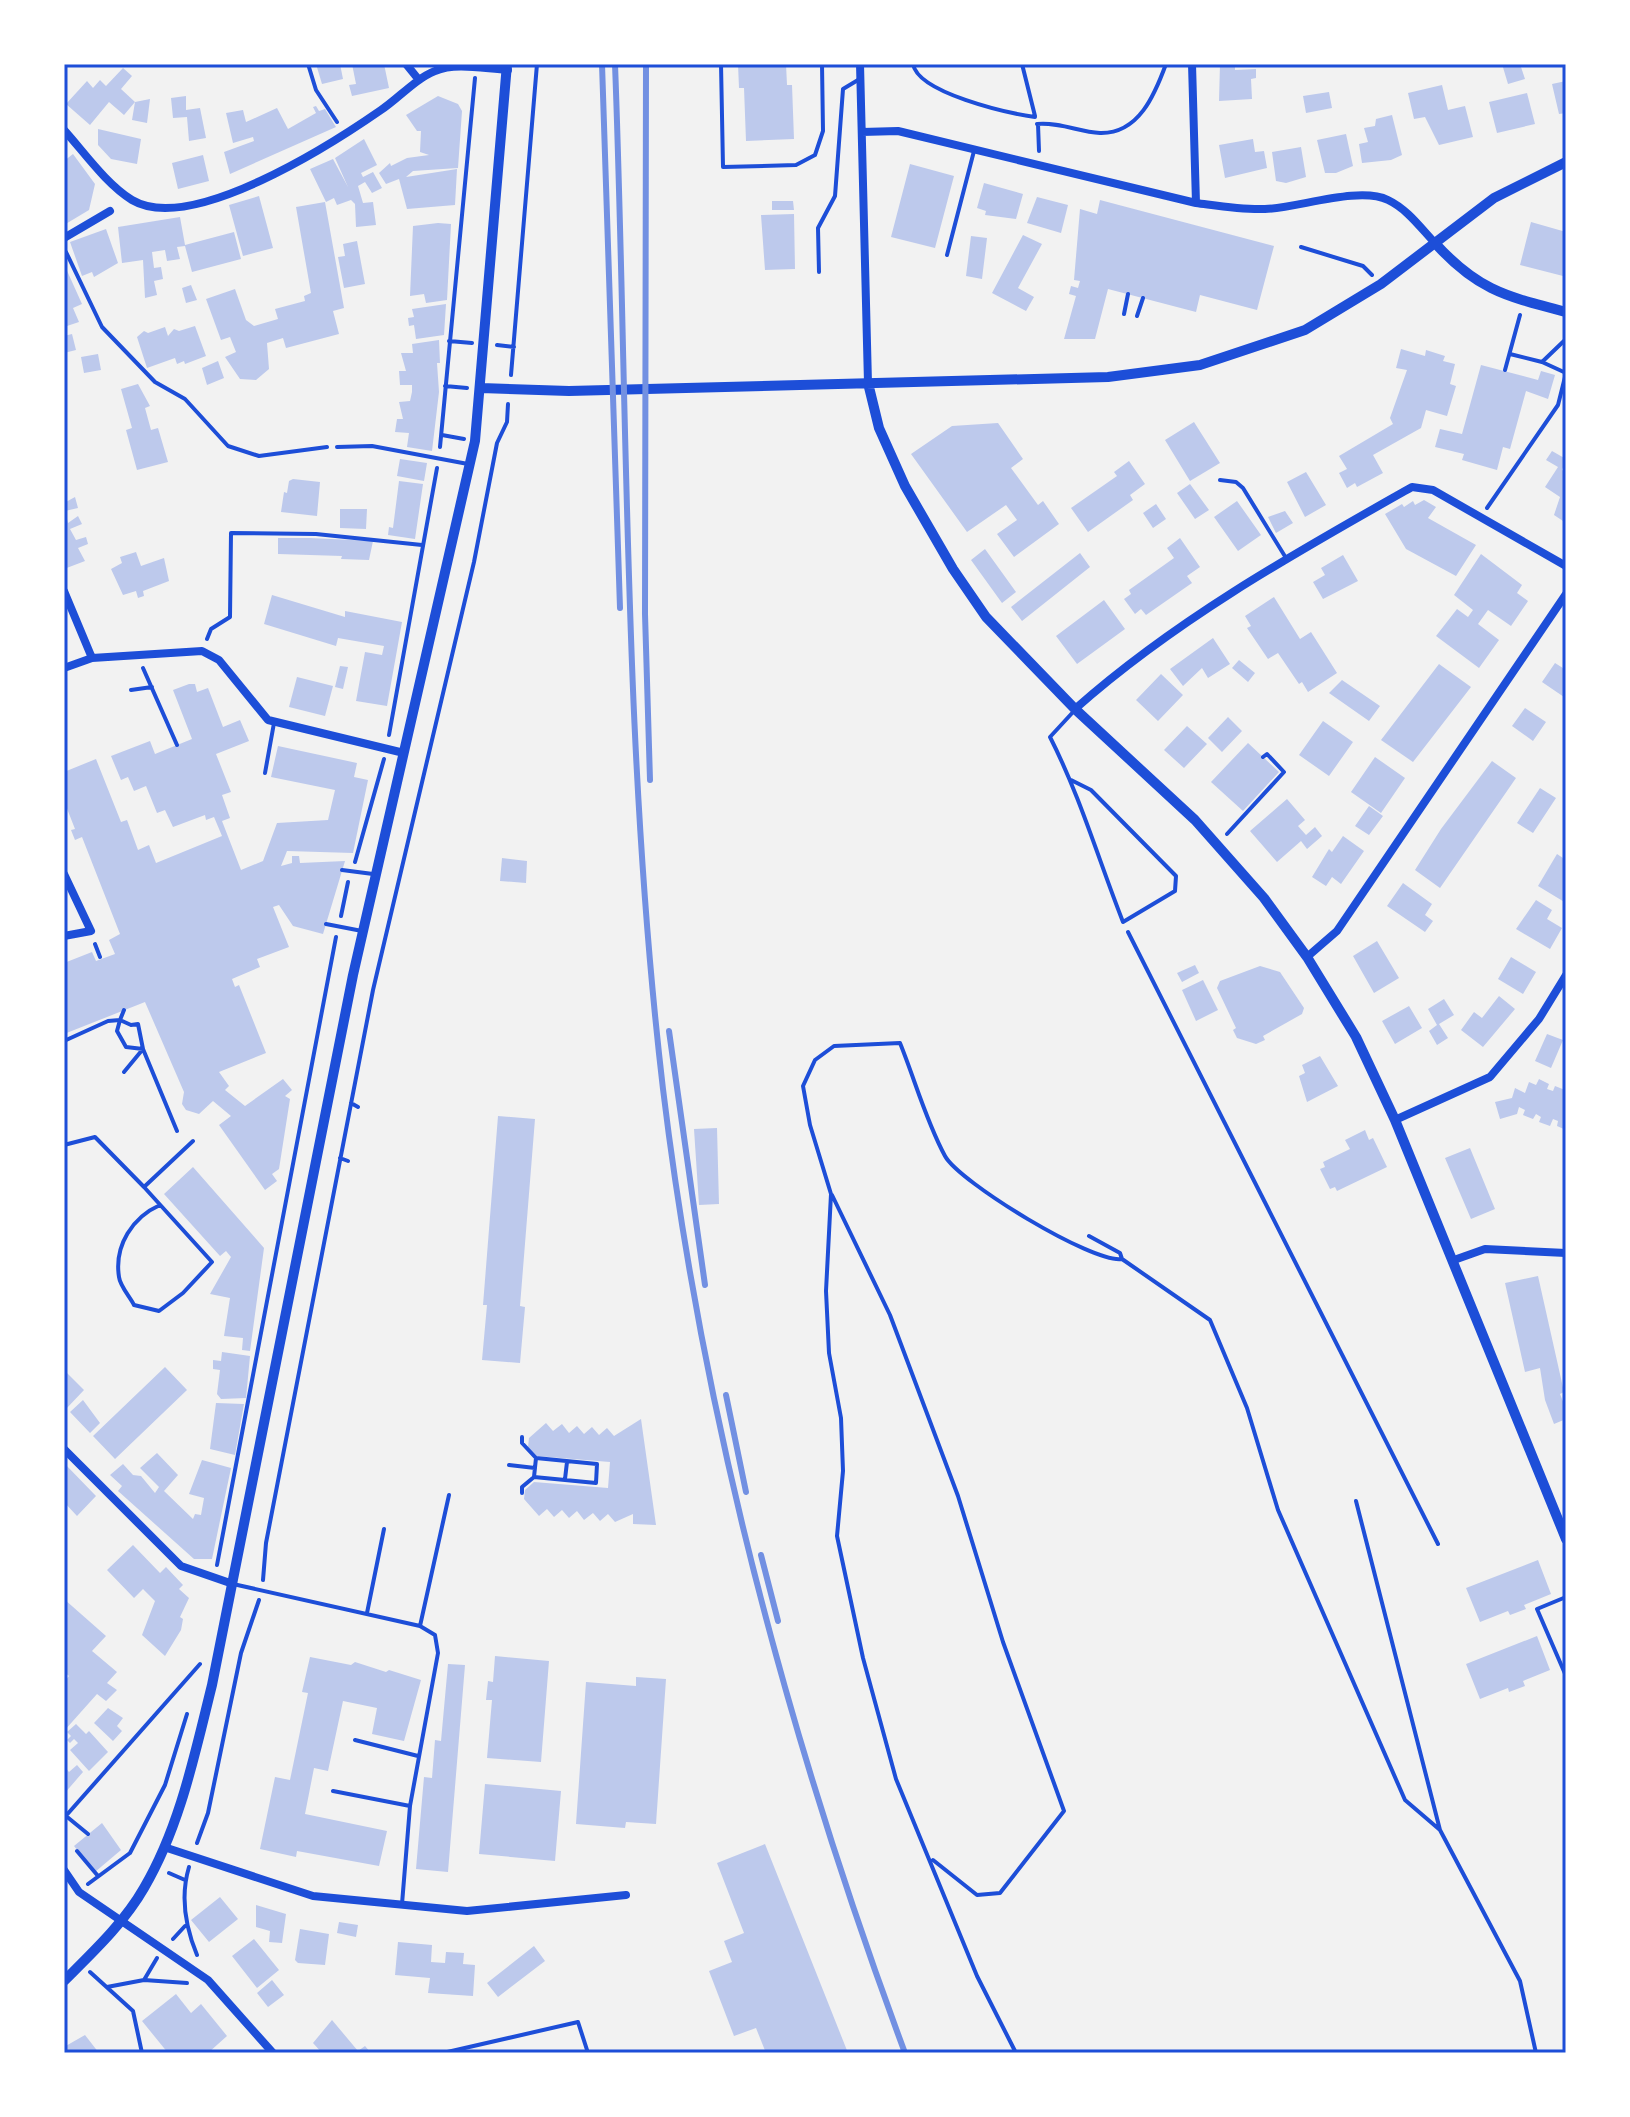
<svg xmlns="http://www.w3.org/2000/svg" width="1630" height="2117" font-family="Rubik,sans-serif">
  <style>
    .building { fill: #bdc9ec }
    .lines { fill: none; stroke-linecap: round; stroke-linejoin: round }
    .path { stroke: #1d4ed8; stroke-width: 4 }
    .service { stroke: #1d4ed8; stroke-width: 4 }
    .minor { stroke: #1d4ed8; stroke-width: 8 }
    .tertiary { stroke: #1d4ed8; stroke-width: 10 }
    .rail { stroke: #7290e2; stroke-width: 6 }
    .neatline { fill: none; stroke: #1d4ed8; stroke-width: 3 }
  </style>
  <rect width="100%" height="100%" fill="#f2f2f2"/>
  <path class="building" d="M316 64H340L343 79 322 84Z
    M352 64H384L389 88 352 96 349 85 356 84Z
    M738 64H786L787 85H792L794 139 746 141 744 88H739Z
    M1220 64H1235V70L1256 69V78L1251 79 1252 99 1219 101Z
    M1502 64H1520L1525 79 1508 84Z
    M123 68 132 76 121 89 135 102 124 115 109 102 90 125 66 104 87 81 93 88 100 80 106 86Z
    M1566 81V113L1559 114 1552 84Z
    M1442 85 1448 110 1465 106 1473 137 1439 145 1425 117 1414 119 1408 93Z
    M1329 92 1332 108 1306 113 1303 96Z
    M1527 93 1535 124 1497 133 1489 102Z
    M186 96V110L200 108 206 138 189 141 187 117 173 118 171 98Z
    M438 96 458 104 462 111 458 168 413 171 406 177 457 169 455 205 407 209 399 179 386 184 379 173 390 163 391 166 407 158 429 155 420 152 421 131H417L406 115Z
    M150 99 147 123 132 120 135 102Z
    M316 106 319 111 325 109 336 127 230 174 224 152 254 141 253 137 233 143 226 113 243 110 246 122 277 108 288 129 316 113 313 107Z
    M1392 115 1402 155 1391 160 1362 163 1359 144 1368 142 1364 128 1375 126 1376 119Z
    M98 129 141 139 137 164 111 159 98 145Z
    M1346 134 1353 166 1336 173H1325L1317 140Z
    M364 139 377 165 361 173 363 177 373 172 382 188 372 193 365 182 358 186 363 203 373 202 376 225 356 227 355 204 351 200 337 205 334 198 326 202 310 169 333 159 348 187 335 158Z
    M1253 139 1255 152 1264 151 1267 168 1225 178 1219 145Z
    M1301 147 1306 177 1286 183 1276 181 1272 152Z
    M73 154 95 184 89 210 64 225V161Z
    M203 155 209 181 178 189 172 163Z
    M910 164 954 176 935 248 891 237Z
    M984 183 1023 194 1016 219 985 215 986 211 977 208Z
    M259 196 273 248 243 256 229 205Z
    M1037 197 1068 205 1061 233 1027 223Z
    M1100 200 1274 246 1257 310 1200 295 1196 312 1108 289 1095 339H1064L1076 296 1069 294 1071 286 1078 288 1080 281 1074 280 1080 209 1097 214Z
    M772 201H793L794 210H772Z
    M325 202 344 308 333 311 339 334 286 348 283 338 267 343 269 369 256 380 240 379 225 357 236 352 230 337 221 340 206 299 235 289 246 320 254 326 278 319 275 309 305 301 304 296 311 293 296 207Z
    M794 214 795 269 765 270 761 215Z
    M180 217 185 245 234 232 241 259 192 272 185 246 177 247 180 259 167 261 165 250 152 252 154 268 161 267 163 279 154 281 157 295 145 298 143 260 122 263 118 227Z
    M1531 222 1566 232 1563 276 1520 265Z
    M438 223 451 224 447 300 426 303 424 294 410 296 413 226Z
    M106 229 118 263 94 277 92 272 82 276 70 242Z
    M1023 235 1042 244 1018 288 1034 297 1026 311 992 293Z
    M971 236 987 238 982 279 966 276Z
    M357 241 365 284 344 288 338 257 345 256 343 244Z
    M64 264 82 304 73 308 79 322 64 327Z
    M191 285 197 300 186 303 182 288Z
    M446 304 444 335 416 339 414 325 409 326 408 318 414 317 412 309Z
    M195 326 206 356 185 364 184 361 177 364 175 358 147 368 137 337 144 331 148 333 165 327 168 336 174 329 179 331Z
    M72 334 76 350 64 353V336Z
    M439 340 440 363H437L439 392 432 451 407 447 409 433 395 432 397 419H403L399 402 410 401 412 392V385H400L399 371H406L401 353H413L412 344Z
    M1401 349 1425 356 1426 350 1445 356 1443 361 1455 364 1450 384 1456 386 1447 416 1426 410 1421 428 1373 455 1383 473 1357 487 1355 483 1347 488 1339 473 1347 469 1339 456 1393 424 1390 418 1407 370 1396 368Z
    M98 354 101 370 84 373 81 357Z
    M218 361 224 378 207 385 202 368Z
    M1481 365 1538 380 1541 371 1555 375 1548 399 1526 391 1510 449 1503 447 1497 470 1462 460 1464 454 1435 447 1440 429 1462 434Z
    M138 384 150 406 145 408 151 430 158 428 168 462 137 470 126 430 132 428 121 389Z
    M1194 422 1220 463 1190 481 1165 440Z
    M998 423 1023 459 1011 468 1038 505 1043 501 1059 524 1014 557 997 534 1017 520 1006 505 967 532 911 454 952 426Z
    M1552 451 1566 459 1562 470 1566 472V523L1554 515 1560 497 1545 487 1558 467 1546 460Z
    M400 459 427 463 424 481 397 476Z
    M1129 461 1145 484 1130 495 1133 500 1088 532 1071 508 1117 476 1114 472Z
    M1306 472 1326 505 1305 517 1287 482Z
    M293 479 320 482 317 516 281 512 284 492 287 493 289 481Z
    M399 481 423 484 415 539 388 535 389 527 393 528Z
    M1190 484 1209 510 1195 519 1177 493Z
    M75 497 78 508 65 511 68 523 78 516 82 524 70 529 76 540 86 537 88 544 78 548 85 561 64 569V503Z
    M1424 500 1436 507 1428 518 1476 545 1456 576 1406 549 1385 514 1402 504 1404 507 1413 501 1415 505Z
    M1237 501 1261 535 1238 551 1214 517Z
    M1156 504 1166 519 1153 528 1143 513Z
    M340 509H367L366 529 340 528Z
    M1285 511 1293 523 1276 533 1268 517Z
    M278 538H310L373 541 369 560 341 559 342 556 278 554Z
    M1180 538 1200 567 1187 576 1192 583 1146 615 1141 609 1135 614 1124 599 1131 594 1129 590 1174 558 1167 548Z
    M985 549 1016 592 1002 603 971 560Z
    M136 552 141 566 164 558 169 581 143 591 144 596 138 598 136 591 123 595 111 569 122 563 120 557Z
    M1080 553 1090 567 1022 621 1011 607Z
    M1481 554 1522 585 1517 593 1528 601 1511 626 1488 610 1478 624 1499 640 1479 668 1436 636 1457 609 1468 617 1473 610 1454 595Z
    M1343 555 1358 581 1323 599 1313 582 1325 575 1321 568Z
    M272 595 345 617V611L402 622 387 706 356 701 365 652 382 655 384 646 338 638 336 646 264 624Z
    M1274 597 1300 639 1311 632 1337 673 1308 692 1302 682 1299 684 1278 653 1268 659 1247 628 1251 626 1245 616Z
    M1104 600 1125 629 1077 664 1056 636Z
    M1213 638 1230 664 1208 678 1202 668 1183 686 1170 669Z
    M1239 660 1255 673 1248 682 1232 668Z
    M1555 663 1566 670 1564 697 1542 682Z
    M1439 664 1471 687 1413 762 1381 740Z
    M340 666 348 667 343 689 335 687Z
    M1161 674 1183 695 1158 721 1136 700Z
    M297 677 333 686 325 716 289 707Z
    M1342 680 1380 706 1369 721 1329 693Z
    M189 684H195L197 692 208 688 223 727 240 720 249 741 216 754 231 792 222 795 230 818 222 821 241 870 263 861 277 823 328 820 335 790 271 777 278 746 357 763 354 777 368 780 353 853 287 851 281 866 292 863V856H299L300 863 345 861 323 934 293 926 279 905 273 907 289 947 257 959 260 967 232 979 235 987 239 985 266 1053 219 1072 229 1086 225 1090 245 1106 283 1079 292 1090 285 1096 290 1099 279 1169 272 1174 277 1181 265 1190 219 1125 231 1116 213 1101 199 1114 186 1110 182 1104 184 1092 145 1002 64 1034V963L92 952 96 961 115 954 109 940 120 934 82 837 75 840 71 830 75 829 64 801V772L96 759 121 822 127 820 138 850 149 845 156 863 222 836 214 817 206 820 205 815 173 827 165 810 157 813 146 786 134 791 128 777 121 780 111 756 150 741 155 754 192 739 173 690Z
    M1525 708 1546 722 1533 741 1512 726Z
    M1228 717 1242 731 1222 752 1208 738Z
    M1323 721 1353 742 1329 776 1299 755Z
    M1187 726 1207 744 1184 768 1164 750Z
    M1248 743 1279 772 1243 811 1211 782Z
    M1375 757 1405 778 1381 813 1351 792Z
    M1492 761 1516 778 1440 888 1415 870 1441 829Z
    M1540 788 1556 798 1533 833 1517 823Z
    M1287 799 1305 820 1298 826 1306 835 1315 827 1322 836 1307 849 1301 841 1277 862 1250 831Z
    M1369 806 1383 816 1369 835 1355 826Z
    M1343 836 1364 851 1341 884 1332 877 1326 886 1312 877 1329 849 1332 852Z
    M1557 854 1566 860V903L1538 886Z
    M502 858 527 861 526 883 500 881Z
    M1403 883 1432 904 1425 915 1433 921 1425 932 1387 906Z
    M1536 900 1552 910 1547 919 1562 928 1550 949 1516 929Z
    M1377 941 1399 978 1374 993 1353 956Z
    M1511 957 1536 972 1523 994 1498 979Z
    M1195 965 1199 973 1182 982 1177 973Z
    M1260 966 1280 972 1304 1008 1302 1014 1263 1036 1265 1040 1256 1044 1237 1038 1233 1030 1236 1028 1217 988 1220 981Z
    M1203 980 1218 1010 1196 1021 1182 990Z
    M1499 996 1515 1009 1483 1047 1461 1030 1474 1012 1482 1018Z
    M1444 999 1454 1015 1439 1024 1448 1038 1437 1045 1429 1031 1437 1025 1428 1009Z
    M1409 1006 1422 1028 1395 1044 1382 1021Z
    M1547 1034 1563 1040 1551 1068 1535 1061Z
    M1320 1056 1338 1086 1307 1102 1299 1076 1305 1073 1302 1065Z
    M1539 1079 1549 1084 1547 1089 1553 1091 1555 1086 1565 1090 1566 1130 1557 1126 1558 1121 1553 1119 1550 1126 1539 1122 1541 1117 1536 1114 1533 1119 1523 1115 1525 1110 1519 1107 1517 1114 1500 1119 1495 1102 1512 1098 1515 1088 1525 1093 1529 1082 1536 1085Z
    M498 1116 535 1119 520 1306 525 1307 520 1363 482 1360 487 1305H483Z
    M717 1128 719 1204 699 1205 694 1129Z
    M1365 1130 1369 1140 1373 1138 1387 1167 1337 1191 1335 1187 1330 1189 1320 1169 1325 1167 1323 1162 1350 1149 1345 1140Z
    M1470 1148 1495 1209 1471 1219 1445 1158Z
    M193 1167 264 1248 250 1351 242 1350 243 1338 224 1336 230 1298 210 1294 231 1257 226 1251 220 1256 164 1194Z
    M1538 1276 1564 1392 1560 1394 1566 1409V1419L1554 1424 1545 1400 1540 1368 1525 1372 1505 1283Z
    M222 1352 250 1356 246 1398 221 1399 217 1394 220 1370 213 1369V1360L221 1361Z
    M165 1367 187 1390 115 1459 93 1436Z
    M64 1370 84 1390 66 1409 64 1406Z
    M83 1400 100 1423 90 1433 70 1412Z
    M216 1403 244 1404 235 1455 210 1449Z
    M641 1419 656 1525 633 1524V1514L615 1522 608 1514 600 1521 593 1513 584 1520 577 1511 569 1518 562 1510 554 1517 547 1509 539 1516 524 1499 525 1490 534 1482 608 1488 610 1462 536 1456 528 1447 529 1438 546 1423 553 1431 562 1424 569 1433 577 1426 584 1434 592 1427 599 1435 607 1428 614 1436Z
    M157 1453 178 1475 164 1491 193 1519 195 1514 201 1515 204 1498 189 1494 202 1460 231 1468 212 1559H194L118 1491 122 1486 110 1475 123 1464 133 1475 141 1476 155 1493 159 1487 140 1468Z
    M64 1463 96 1496 77 1516 64 1502Z
    M133 1545 160 1573 166 1567 183 1585 179 1589 189 1598 180 1617 183 1619 181 1630 165 1656 142 1635 155 1601 143 1589 134 1598 107 1570Z
    M1538 1560 1551 1594 1524 1605 1526 1609 1510 1615 1508 1611 1480 1622 1466 1588Z
    M64 1599 106 1636 92 1651 117 1672 107 1683 117 1690 106 1701 97 1694 64 1731V1682L69 1676 64 1672Z
    M1537 1636 1550 1670 1523 1681 1525 1686 1509 1692 1508 1688 1480 1699 1466 1664Z
    M495 1656 549 1661 541 1762 487 1758 492 1700H486L488 1681 493 1682Z
    M310 1657 351 1665 355 1662 386 1672 389 1670 421 1680 404 1741 372 1734 377 1708 343 1701 328 1771 314 1768 305 1814 387 1831 379 1866 297 1851 296 1857 260 1849 275 1777 290 1780 308 1693 302 1692Z
    M448 1664 465 1665 448 1872 416 1869 424 1777 432 1778 435 1740 441 1741Z
    M636 1677 666 1679 656 1824 626 1822 625 1828 576 1824 586 1682 636 1686Z
    M108 1708 123 1718 117 1726 122 1731 113 1741 94 1723Z
    M76 1724 86 1734 89 1731 108 1752 89 1771 70 1750 78 1743 74 1739 70 1743 67 1740 71 1736 67 1732Z
    M77 1765 83 1772 64 1794V1766L69 1772Z
    M485 1784 561 1791 555 1861 479 1854Z
    M102 1823 121 1850 95 1872 74 1846Z
    M765 1844 848 2053H766L756 2028 734 2036 709 1971 732 1962 724 1941 744 1933 717 1863Z
    M220 1897 238 1919 209 1942 191 1920Z
    M256 1905 286 1914 282 1943 269 1942 270 1931 256 1927Z
    M339 1922 358 1925 356 1937 337 1933Z
    M300 1929 329 1934 325 1965 298 1963 295 1960Z
    M254 1939 279 1970 257 1988 232 1956Z
    M398 1942 432 1945 431 1962 445 1963 446 1952 464 1953 463 1964 475 1965 473 1996 428 1993 430 1978 395 1975Z
    M534 1946 545 1961 498 1997 487 1983Z
    M272 1980 284 1995 268 2007 257 1993Z
    M176 1994 191 2013 201 2004 227 2036 208 2053H168L142 2021Z
    M332 2020 358 2051 365 2046 371 2053H322L313 2043Z
    M85 2035 99 2053H64V2047Z"/>
  <g class="lines">
    <path class="path" d="M308 64 316 90 337 122
      M913 64C918 93 1007 113 1035 117
      M1022 64 1035 116
      M1037 124C1060 122 1079 132 1100 133 1139 134 1155 94 1166 64
      M1038 124 1039 151
      M1301 247 1363 266 1372 275
      M66 252 102 327 155 382 185 399 228 446 259 456 327 447
      M449 341 472 343
      M497 345 514 347
      M1510 354 1542 362 1566 339
      M1505 370 1520 315
      M511 375 537 64
      M445 386 467 388
      M442 435 464 439
      M440 447 475 78
      M1487 508 1558 405 1566 373 1542 362
      M207 639 211 629 230 617 231 533 316 534 422 545
      M143 668 177 745
      M131 690 152 687
      M389 735 437 468
      M1227 834 1284 772 1267 754 1263 757
      M355 862 384 759
      M341 916 348 882
      M1128 932 1438 1544
      M95 944 100 957
      M124 1010 120 1020 131 1025 138 1024 143 1049 177 1131
      M64 1041 108 1021 120 1020 117 1031 126 1047 143 1049
      M124 1072 143 1049
      M351 1103 358 1107
      M64 1145 95 1137 144 1187
      M340 1158 348 1161
      M832 1195 890 1315 958 1496 1003 1642 1064 1811 1000 1893 977 1895 933 1860
      M160 1205C133 1217 114 1245 119 1277 120 1286 130 1297 134 1305L159 1311 183 1293 212 1262 144 1187 193 1141
      M1089 1236 1120 1253 1122 1259
      M522 1437V1443L536 1458 597 1464 596 1483 534 1477 536 1458
      M509 1465 535 1468
      M565 1479 567 1462
      M522 1493V1487L534 1477
      M1356 1501 1440 1830 1520 1981 1536 2053
      M217 1565 336 937
      M263 1580 266 1543 373 990 474 562 497 443 507 422 508 404
      M1566 1597 1537 1609 1566 1676
      M66 1816 88 1834
      M64 1818 200 1664
      M197 1843 208 1813 241 1653 259 1600
      M77 1851 98 1876
      M189 1867C180 1897 185 1926 197 1955
      M169 1873 185 1880
      M88 1884 130 1853 165 1785 187 1714
      M173 1939 185 1926
      M90 1972 133 2011 142 2053
      M144 1980 157 1958
      M107 1987 144 1980 187 1983
      M1016 2053 977 1976 896 1779 863 1658 837 1536 843 1471 841 1418 829 1353 826 1291 831 1194 810 1125 803 1086 815 1060 834 1046 900 1043C915 1080 926 1121 945 1156 959 1182 1093 1264 1122 1259L1210 1320 1247 1408 1278 1510 1405 1800 1440 1830"/>
    <path class="service" d="M721 64 723 167 796 165 815 155 823 131 822 64
      M947 255 974 151
      M819 272 818 228 835 196 843 89 858 80
      M1124 314 1128 294
      M1137 316 1143 298
      M337 447 372 446 468 464
      M1220 480 1236 482 1243 488 1286 558
      M265 773 274 723
      M1071 780 1091 790 1176 876 1175 891 1123 922C1099 861 1080 796 1050 737L1074 711
      M342 870 373 874
      M326 924 362 931
      M233 1584 420 1626 435 1635 438 1653 410 1806 402 1904
      M367 1613 384 1529
      M420 1626 449 1495
      M355 1740 418 1756
      M333 1791 410 1806
      M443 2053 578 2022 588 2053"/>
    <path class="minor" d="M406 64 419 80
      M860 64 868 383
      M1192 64 1196 203
      M64 130C84 152 106 184 132 200 191 235 332 144 381 110 399 98 415 79 435 71 456 62 485 69 508 70
      M862 132 898 131 1196 203C1219 206 1242 210 1265 209 1298 208 1359 186 1388 200 1407 209 1420 227 1434 242
      M64 238 110 211
      M64 591 92 658
      M64 668 92 658 202 651 219 660 268 720 404 753
      M1075 709C1175 620 1295 553 1412 487L1433 490 1566 566
      M64 874 91 931 64 936
      M1307 957 1337 931 1566 594
      M1395 1120 1490 1077 1539 1019 1566 975
      M1454 1260 1485 1249 1566 1253
      M64 1449 181 1566 233 1584
      M164 1847 313 1896 467 1911 626 1895
      M64 1870 79 1892 208 1980 273 2053"/>
    <path class="tertiary" d="M1434 242C1477 290 1505 296 1566 312
      M868 383 879 428 905 486 953 569 986 617 1075 709 1195 820 1264 898 1307 957 1356 1037 1395 1120 1566 1539
      M481 388 569 391 1108 377 1200 365 1305 330 1381 284 1494 198 1566 162
      M64 1981C93 1952 124 1923 144 1888 180 1827 195 1753 212 1685L353 975 475 441 507 64"/>
    <path class="rail" d="M602 64 620 608
      M615 64C628 406 623 749 663 1089 703 1420 789 1741 905 2053
      M646 64 645 614 650 780
      M669 1031 705 1285
      M726 1395 746 1492
      M761 1555 778 1621"/>
  </g>
  <rect width="1630" height="2117" fill="none" stroke="#ffffff" stroke-width="132"/>
  <rect x="66" y="66" width="1498" height="1985" class="neatline"/>
</svg>
